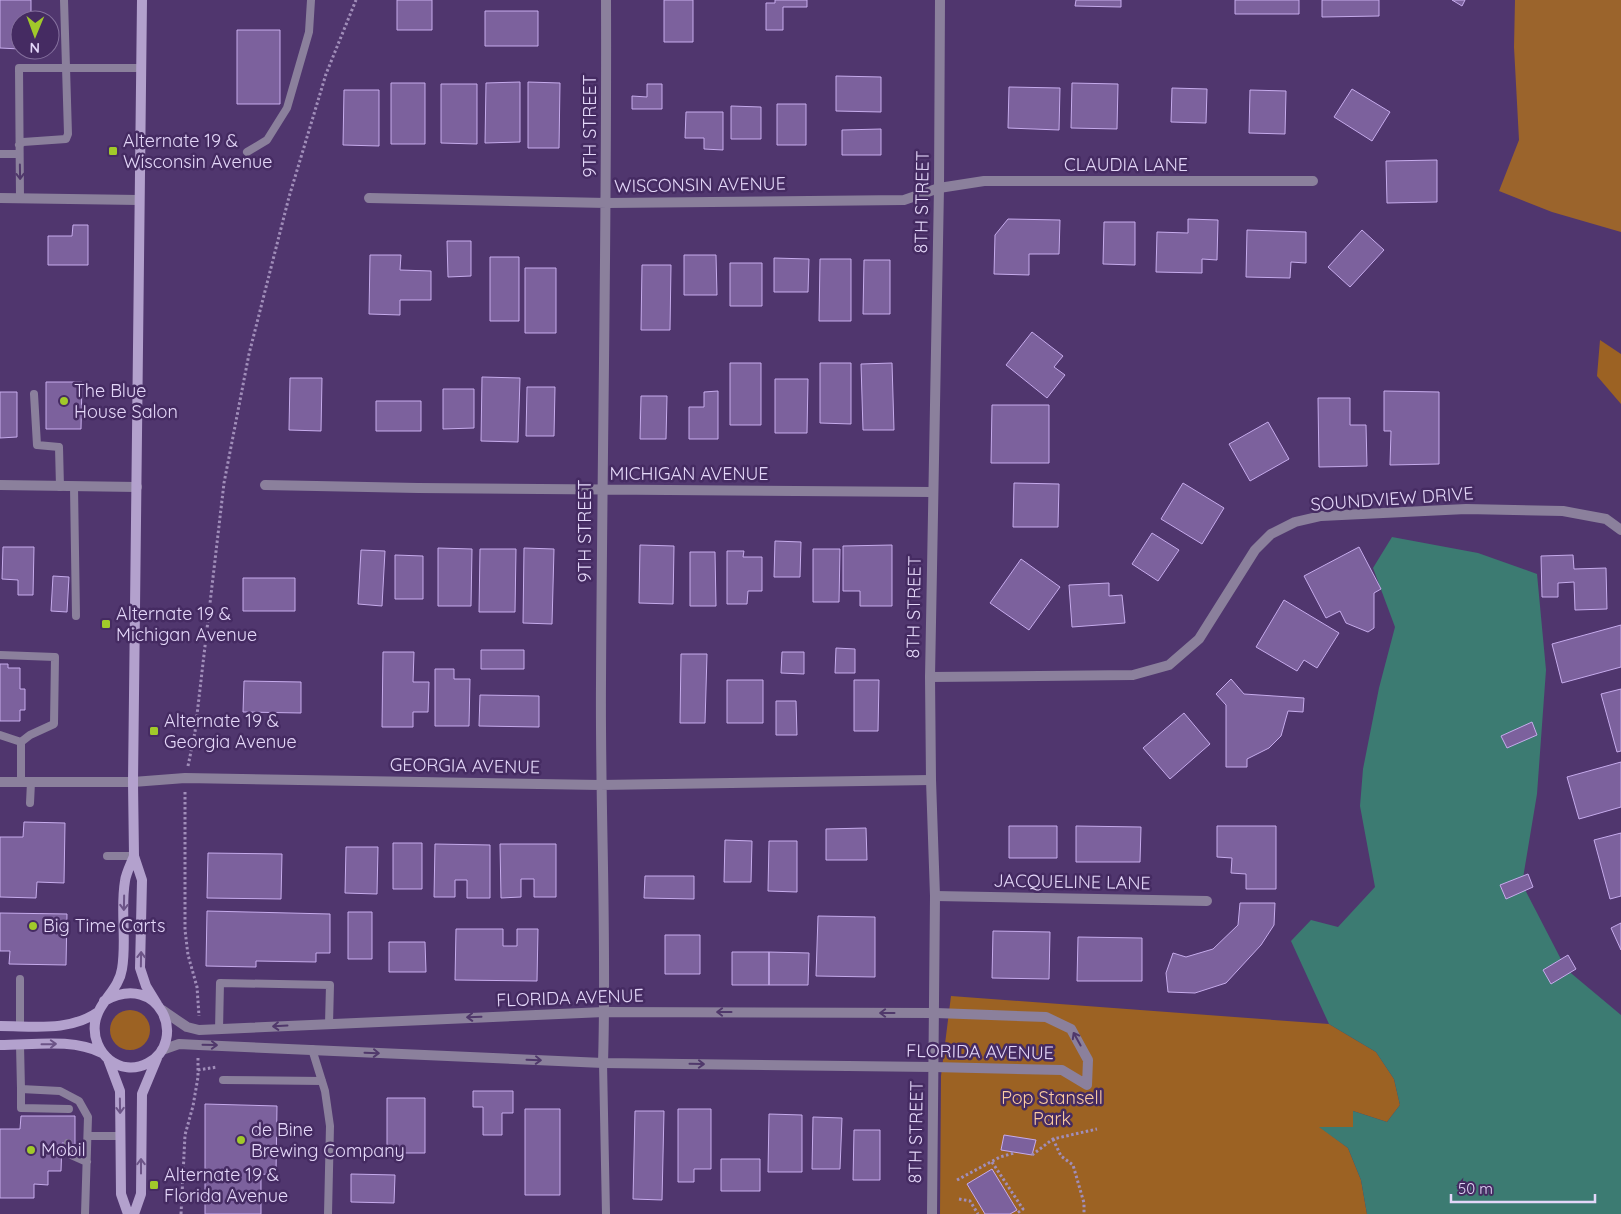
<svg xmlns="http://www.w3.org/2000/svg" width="1621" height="1214" font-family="Quicksand,sans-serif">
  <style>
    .green { fill: #9c6223 }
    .forest { fill: #9b642c }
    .water { fill: #3c7b72 }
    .building { fill: #7c619d; stroke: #c6abec }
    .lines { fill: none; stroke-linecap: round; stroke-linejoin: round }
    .path { stroke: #a18eba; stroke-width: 3; stroke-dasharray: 2.5 2.5; stroke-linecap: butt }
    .service { stroke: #8b809c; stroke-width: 8 }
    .minor { stroke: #8b809c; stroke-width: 10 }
    .tertiary { stroke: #8b809c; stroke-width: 10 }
    .secondary { stroke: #b3a1cd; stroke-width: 10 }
    .oneway { stroke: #50386b }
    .oneway2 { stroke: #6c5487 }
    .poi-dot { fill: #a1c92a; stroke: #452b62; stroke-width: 2 }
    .labels { text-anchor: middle; stroke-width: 5; stroke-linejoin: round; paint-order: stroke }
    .street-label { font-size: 18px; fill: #e4d7f9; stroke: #452b62 }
    .poi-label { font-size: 18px; fill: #e4d7f9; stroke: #452b62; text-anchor: start }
    .park-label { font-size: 18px; fill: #fccca1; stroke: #452b62 }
  </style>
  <rect width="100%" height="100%" fill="#50366e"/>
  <path class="green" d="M1600 340 1621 354V404L1597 376Z
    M951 996 1329 1024 1376 1052 1394 1079 1400 1105 1387 1122 1353 1111V1127H1320L1348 1148 1361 1180 1367 1214H940L941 1076Z
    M110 1030a20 20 0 1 1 40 0a20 20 0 1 1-40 0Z"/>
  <path class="forest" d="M1515 0H1621V232L1552 212 1499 191 1519 140 1514 47Z"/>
  <path class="water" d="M1392 537 1478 553 1537 574 1546 670 1537 794 1522 884 1566 969 1621 1015V1214H1367L1361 1180 1348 1148 1319 1127H1353V1111L1387 1122 1400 1105 1394 1079 1376 1052 1329 1024 1291 941 1311 920 1338 927 1375 887 1360 806 1363 769 1379 688 1395 627 1373 568Z"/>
  <path class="building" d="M0 0H31V20H20V49L0 48Z
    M397 0H432V30H397Z
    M664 0H693V42H664Z
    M775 0H807V7H783V30H766V3H775Z
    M1076 0H1121V7L1075 6Z
    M1235 0H1299V14H1235Z
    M1322 0H1379V16L1322 17Z
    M1452 0H1465L1462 6Z
    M485 11H538V46H485Z
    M237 30H280V104H237Z
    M836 76 881 77V112L836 111Z
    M520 82V142L485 143 486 83Z
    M528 82 560 83 559 148H528Z
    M391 83H425V144H391Z
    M1072 83 1118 84 1117 129 1071 128Z
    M441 84H477V144L441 143Z
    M647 84H662V109H632V96L647 97Z
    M1009 87 1060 88 1059 130 1008 128Z
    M1172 88 1207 89 1206 123 1171 122Z
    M1352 89 1390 112 1372 141 1334 117Z
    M344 90H379V146L343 145Z
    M1250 90 1286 91 1285 134 1249 133Z
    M777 104H806V145H777Z
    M731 106 761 107V139H731Z
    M686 112H723V150L704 149V138H685Z
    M881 129V155H842V130Z
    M1437 160V202L1387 203 1386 161Z
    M1008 219 1060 220 1059 254H1029V275L994 274 995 235Z
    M1188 219 1218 220 1217 260 1202 259V273L1156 272 1157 232 1188 233Z
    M1104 222H1135V265L1103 264Z
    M73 225H88V265H48V236H72Z
    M1247 230 1306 232V263L1291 262 1290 278 1246 277Z
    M1362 230 1384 250 1350 287 1328 267Z
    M447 241H471V276L448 277Z
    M370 255H401L400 270 431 271V300H400V315L369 314Z
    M684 255H716L717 295H684Z
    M490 257H519V321H490Z
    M774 258 809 259 808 292H774Z
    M820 259H851V321H819Z
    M864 260H890V314H863Z
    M730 263H762V306H730Z
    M642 265H671L670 330H641Z
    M525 268H556V333H525Z
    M1032 332 1063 356 1054 367 1065 375 1047 398 1006 365Z
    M730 363H761V425H730Z
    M820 363H851V424L820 423Z
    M892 363 894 430H863L861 364Z
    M482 377 520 378 518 442 481 441Z
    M290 378H322L321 431 289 430Z
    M775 379H808L807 433H775Z
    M46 382H82L81 429H46Z
    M527 387H555L554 436H526Z
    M443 389H474V428L443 429Z
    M718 391V439H689V407H704V392Z
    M1384 391 1439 392V464L1390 465 1391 431H1384Z
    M0 392H17V437L0 438Z
    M641 396H667L666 439H640Z
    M1318 398H1350V425H1366L1367 466 1319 467Z
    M376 401H421V431H376Z
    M992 405H1049V463H991Z
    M1268 422 1289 459 1250 481 1229 444Z
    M1014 483 1059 484 1058 527H1013Z
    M1183 483 1224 508 1202 544 1161 519Z
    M1152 533 1179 550 1158 581 1132 564Z
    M775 541 801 542 800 577H774Z
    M640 545 674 546 673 604 639 603Z
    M892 545V606H860V591H843V546Z
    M3 547H34L33 595H18V580L2 579Z
    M1359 547 1381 589 1374 593V628L1368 632 1346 623 1340 611 1326 618 1304 576Z
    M438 548 472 549 471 606H438Z
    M524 548 554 549 552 624 523 623Z
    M480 549H516L515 612H479Z
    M813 549H840L839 602H813Z
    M361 550 385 551 382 606 358 604Z
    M727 551H744L743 557H762V591H748L747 604H727Z
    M690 552H715L716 606H690Z
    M395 555 423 556V599H395Z
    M1573 555 1574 569 1606 568 1607 609 1575 610 1574 582 1558 583V597H1542L1541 556Z
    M1021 559 1060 587 1029 630 990 603Z
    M53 576 69 577 67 612 51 611Z
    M243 578H295V611H243Z
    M1109 583V596L1122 595 1125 623 1072 627 1069 585Z
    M1284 600 1339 633 1317 668 1304 660 1297 671 1256 647Z
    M1621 625V667L1562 683 1552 644Z
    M836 648 855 649V673H835Z
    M481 650H524V669H481Z
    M383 652H414L413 682H429L428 712H413V727H382Z
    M782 652H804V674L781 673Z
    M681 654H707L705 723H680Z
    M0 664H8V668H20V689H25V710H20V721H0Z
    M435 669H454V679H470L469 726H435Z
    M1231 679 1244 694 1304 698 1303 712 1288 711 1281 736 1269 748 1247 759V767H1226V705L1216 694Z
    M727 680H763V723H727Z
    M854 680H879L878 731H854Z
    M244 681 301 682V713L243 712Z
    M1621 689V751L1617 752 1601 694Z
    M480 695 539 696V727L479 726Z
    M776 701H796L797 735H776Z
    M1184 713 1210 744 1170 779 1143 748Z
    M1532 722 1537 735 1507 748 1501 736Z
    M1621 762V807L1579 819 1567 777Z
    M24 822 65 823 64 883 37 882 36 898 0 897V837H23Z
    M1009 826H1057V858H1009Z
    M1076 826 1141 827 1140 862H1076Z
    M1217 826H1276V889H1246V874L1231 873 1232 858 1217 857Z
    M866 828 867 860H826V829Z
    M1621 833V896L1610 899 1594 840Z
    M725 840 752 841 751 882H724Z
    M769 841H797V892L768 891Z
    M393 843H422V889H393Z
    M435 844 490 845V898H467V880H455V897H434Z
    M500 844H556V897H534V879H521V897L501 898Z
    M346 847H378L377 894 345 893Z
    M208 853 282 854 281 899 207 898Z
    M1528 874 1533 887 1506 899 1500 885Z
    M645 876H694V899L644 898Z
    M1240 903H1275L1274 925 1261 945 1226 983 1195 993 1168 992 1166 973 1173 953 1186 957 1213 949 1238 925Z
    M207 911 330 914V953H316V962L256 961V967L206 966Z
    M348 912H372V959H348Z
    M0 913 67 914 66 965 9 964 10 951H0Z
    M818 916 875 917V977L816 976Z
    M1621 923V950L1611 928Z
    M456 929H503V946H517V929H538L537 981 455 980Z
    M993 931 1050 932 1049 979 992 978Z
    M665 935H700V974H665Z
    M1078 937 1142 938V981H1077Z
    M389 942H425L426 972H389Z
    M732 952H769V985H732Z
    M769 952 809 953 808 985H769Z
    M1568 955 1576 969 1551 984 1543 970Z
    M473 1091H513V1113H502V1135H483V1107H473Z
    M387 1098H425V1153H387Z
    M205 1104 277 1106 276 1175 261 1174V1214H205Z
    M525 1109H560V1195H525Z
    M678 1109H711V1169H694V1182H678Z
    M635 1111H664L662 1200 633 1199Z
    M769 1114 802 1115V1172H768Z
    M21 1116H75V1144L62 1143 61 1171H48V1185L34 1184V1198H0V1129H20Z
    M813 1117 842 1118 840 1169H812Z
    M854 1130H880V1180H853Z
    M1004 1135 1036 1140 1032 1155 1001 1150Z
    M721 1159H760V1191H721Z
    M992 1169 1017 1210 1010 1214H985L967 1184Z
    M351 1174 395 1175 394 1203 351 1202Z"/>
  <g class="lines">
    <path class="path" d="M188 766 195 732 224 483 249 354 289 197 326 74 356 0
      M185 792V930L188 955 197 987 199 1016
      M198 1070 217 1067
      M1053 1139 1061 1156 1073 1165 1084 1203V1214
      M1032 1155 1053 1139 1097 1129
      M992 1162 1023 1209 1016 1214
      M957 1180 1000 1157 1014 1153
      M959 1199 970 1201 978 1214
      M181 1214 185 1135 193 1106 198 1077V1058"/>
    <path class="service" d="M19 145 23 142 66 139 68 134 64 0
      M247 152 267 140 287 108 309 32 311 0
      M0 154H19
      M20 199 19 68H140
      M34 394 37 445 59 447 60 487
      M74 487 76 616
      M0 655 55 657 54 724 30 735 21 742V782
      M0 735 21 742
      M30 803 31 782
      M107 856H134
      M20 1026V979
      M219 1030 220 983 330 985 329 1024
      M20 1045 21 1089 60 1091 79 1101 88 1117 85 1214
      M312 1049 325 1091 330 1126 328 1214
      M603 1063 606 1214
      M223 1080 322 1081
      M21 1089V1108L69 1109
      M88 1136H121
      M68 1143 69 1154 87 1162"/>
    <path class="minor" d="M0 198 139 200
      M369 198 607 203 904 200 939 188 984 181H1313
      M0 485 137 487
      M265 485 418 488 932 492
      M930 677 1133 675 1169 665 1199 639 1255 550 1271 534 1295 522 1321 516 1466 509 1563 511 1606 519 1621 530
      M0 782H133L185 778 600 785 931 780
      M935 896 1207 901
      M603 1063C607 936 600 810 601 683 602 456 607 228 606 0
      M933 1067 1062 1070 1087 1085 1088 1060 1071 1029 1046 1017 936 1013"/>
    <path class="tertiary" d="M162 1010 187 1027 199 1030 604 1012 936 1013
      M162 1050 179 1044 199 1045 603 1063 933 1067
      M932 1214 935 896 931 780 930 677 939 188 940 0"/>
    <path class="secondary" d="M142 0 133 782 134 856 142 880 140 968 146 986 157 1004
      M104 1001C161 970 188 1042 148 1063 120 1078 91 1053 95 1023 98 1002 119 990 122 969 127 940 120 910 125 881 126 873 131 864 134 856
      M0 1026C34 1026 69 1032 98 1012
      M0 1045C33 1045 72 1038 102 1053
      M108 1059 120 1091 121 1194 128 1214
      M134 1214 141 1194 142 1094 157 1058"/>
  </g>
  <defs><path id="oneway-shaft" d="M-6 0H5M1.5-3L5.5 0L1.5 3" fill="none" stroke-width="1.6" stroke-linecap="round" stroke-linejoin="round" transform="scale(1.25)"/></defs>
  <g class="oneway">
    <use href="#oneway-shaft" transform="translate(20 172) rotate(89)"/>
    <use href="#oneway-shaft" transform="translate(724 1012) rotate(-180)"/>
    <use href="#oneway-shaft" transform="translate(887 1013) rotate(-180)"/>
    <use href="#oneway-shaft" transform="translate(474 1017) rotate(178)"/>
    <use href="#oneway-shaft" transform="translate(280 1026) rotate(177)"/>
    <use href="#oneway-shaft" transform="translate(1077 1039) rotate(-119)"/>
    <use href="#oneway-shaft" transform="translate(210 1045) rotate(1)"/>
    <use href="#oneway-shaft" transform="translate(372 1053) rotate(2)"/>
    <use href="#oneway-shaft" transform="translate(534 1060) rotate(2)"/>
    <use href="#oneway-shaft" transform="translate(697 1064) rotate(1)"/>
  </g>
  <g class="oneway2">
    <use href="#oneway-shaft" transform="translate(124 903) rotate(91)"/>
    <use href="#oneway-shaft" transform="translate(141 959) rotate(-89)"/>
    <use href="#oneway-shaft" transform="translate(49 1044) rotate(-1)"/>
    <use href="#oneway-shaft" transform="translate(120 1106) rotate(89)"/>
    <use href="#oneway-shaft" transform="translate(141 1166) rotate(-90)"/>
  </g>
  <g class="poi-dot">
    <rect x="108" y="146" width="10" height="10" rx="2.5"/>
    <circle cx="64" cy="401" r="5"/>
    <rect x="101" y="619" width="10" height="10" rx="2.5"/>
    <rect x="149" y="726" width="10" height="10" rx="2.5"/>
    <circle cx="33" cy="926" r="5"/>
    <circle cx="241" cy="1140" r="5"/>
    <circle cx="31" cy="1150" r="5"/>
    <rect x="149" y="1180" width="10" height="10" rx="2.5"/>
  </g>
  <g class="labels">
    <g class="street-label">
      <text transform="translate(590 126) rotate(-90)" y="6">9TH STREET</text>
      <text x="1126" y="171">CLAUDIA LANE</text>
      <text transform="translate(700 185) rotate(-1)" y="6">WISCONSIN AVENUE</text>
      <text transform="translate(922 202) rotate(-89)" y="6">8TH STREET</text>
      <text x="689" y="480">MICHIGAN AVENUE</text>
      <text transform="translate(1392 499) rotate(-4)" y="6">SOUNDVIEW DRIVE</text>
      <text transform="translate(585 531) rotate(-90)" y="6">9TH STREET</text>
      <text transform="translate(914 607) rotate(-89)" y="6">8TH STREET</text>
      <text transform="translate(465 766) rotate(1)" y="6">GEORGIA AVENUE</text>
      <text transform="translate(1072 882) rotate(1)" y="6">JACQUELINE LANE</text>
      <text transform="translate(570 998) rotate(-2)" y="6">FLORIDA AVENUE</text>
      <text transform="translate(980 1052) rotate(1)" y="6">FLORIDA AVENUE</text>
      <text transform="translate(916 1132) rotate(-89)" y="6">8TH STREET</text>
    </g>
    <g class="poi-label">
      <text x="123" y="147">Alternate 19 &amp;<tspan x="123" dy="21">Wisconsin Avenue</tspan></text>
      <text x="74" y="397">The Blue<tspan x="74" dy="21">House Salon</tspan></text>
      <text x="116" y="620">Alternate 19 &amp;<tspan x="116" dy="21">Michigan Avenue</tspan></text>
      <text x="164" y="727">Alternate 19 &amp;<tspan x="164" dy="21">Georgia Avenue</tspan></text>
      <text x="43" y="932">Big Time Carts</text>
      <text x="251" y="1136">de Bine<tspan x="251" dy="21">Brewing Company</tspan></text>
      <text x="41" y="1156">Mobil</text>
      <text x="164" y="1181">Alternate 19 &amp;<tspan x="164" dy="21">Florida Avenue</tspan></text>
    </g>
    <g class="park-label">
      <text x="1052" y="1104">Pop Stansell<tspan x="1052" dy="21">Park</tspan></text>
    </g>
  </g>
  <g transform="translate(35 35) rotate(181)"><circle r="24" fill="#452b62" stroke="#85709e"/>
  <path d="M0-4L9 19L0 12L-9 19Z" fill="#a1c92a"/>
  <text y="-8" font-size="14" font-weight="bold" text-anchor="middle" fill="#e4d7f9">N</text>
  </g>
  <path d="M1451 1194v8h144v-8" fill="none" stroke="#e4d7f9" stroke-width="2.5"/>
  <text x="1458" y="1194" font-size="15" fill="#e4d7f9" stroke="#452b62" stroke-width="4" paint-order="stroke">50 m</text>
</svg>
